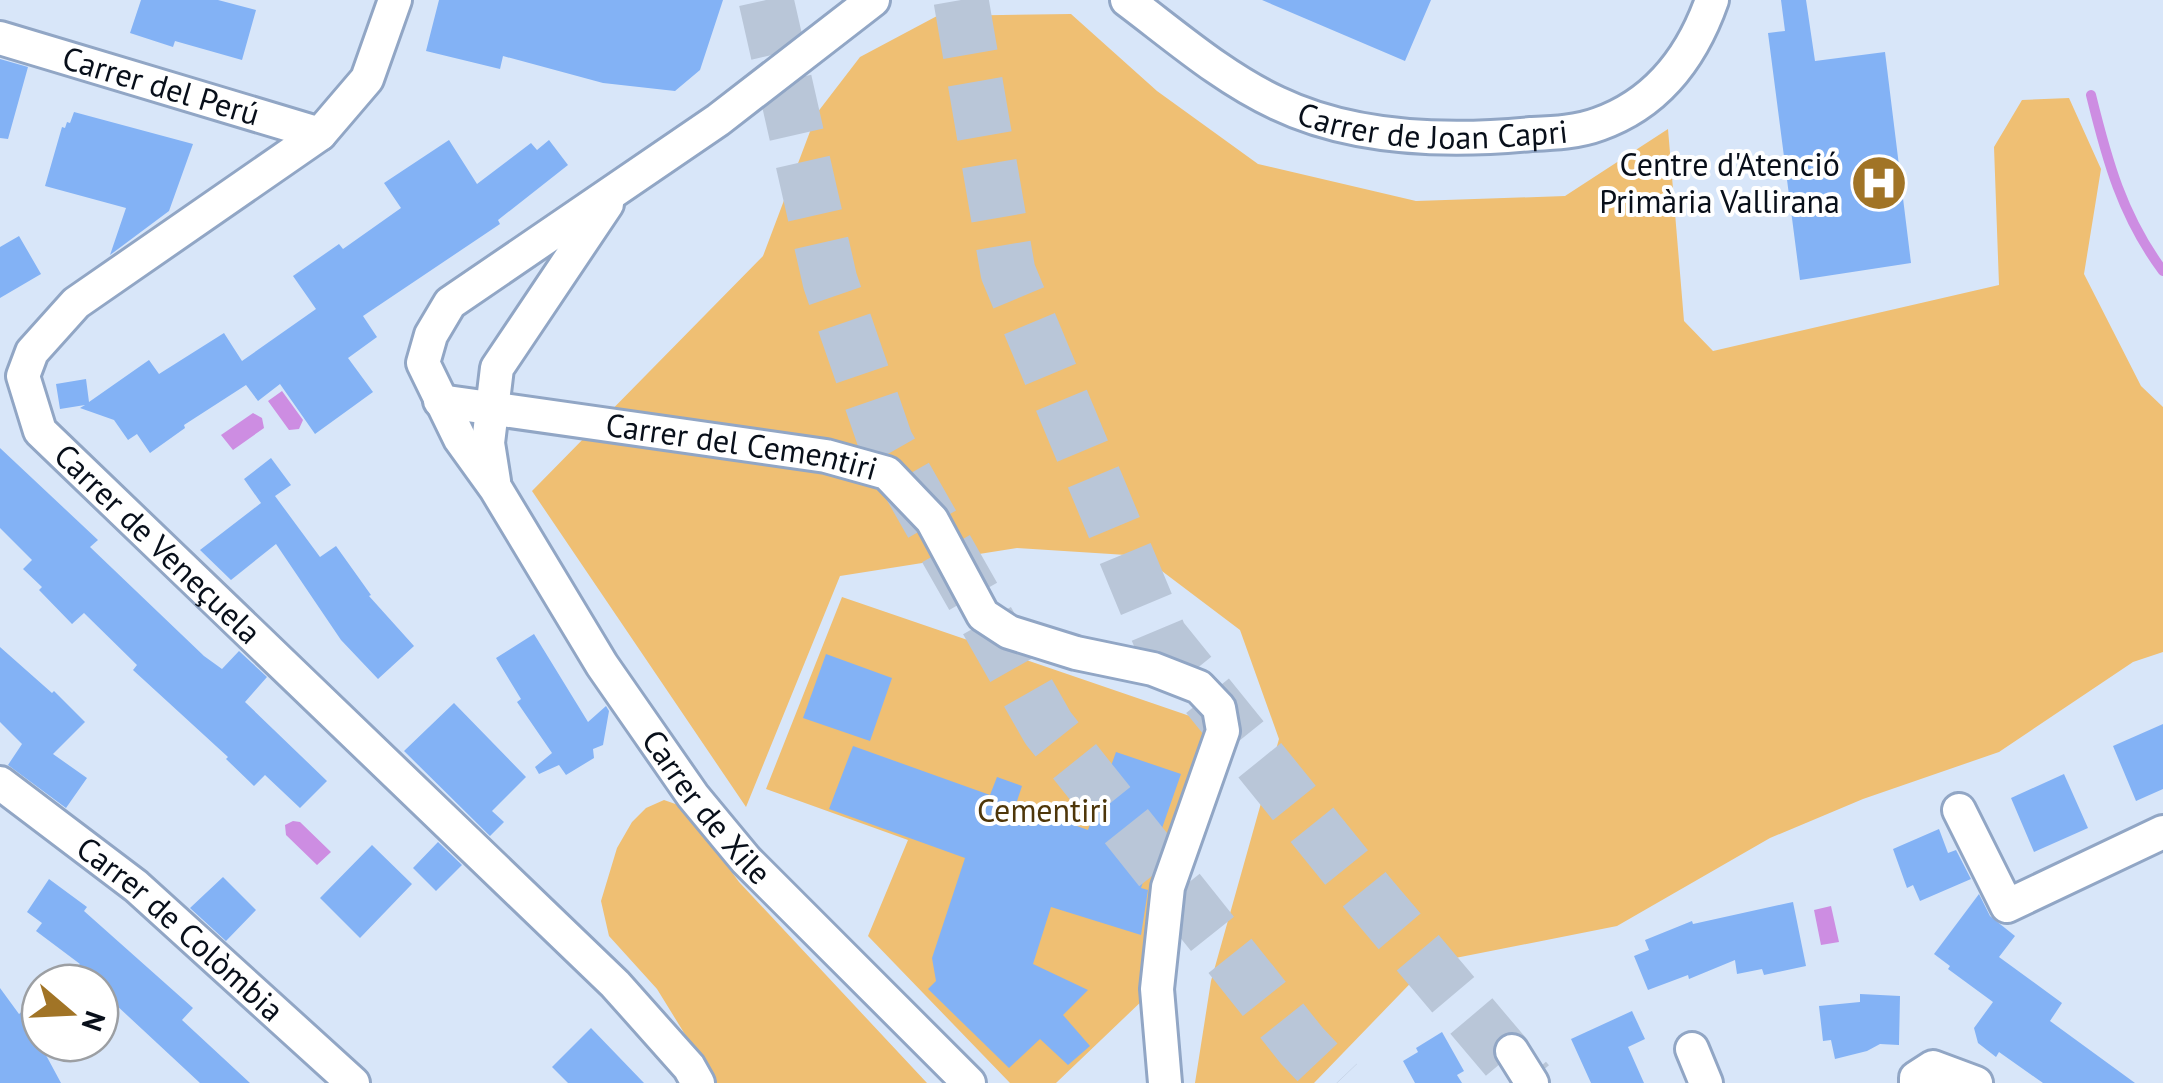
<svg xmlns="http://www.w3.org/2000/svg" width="2163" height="1083" font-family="'PT Sans',sans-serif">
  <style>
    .green { fill: #efbf73 }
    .water { fill: #cd8de2 }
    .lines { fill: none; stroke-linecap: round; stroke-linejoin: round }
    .stream { stroke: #cd8de2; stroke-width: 10 }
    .building { fill: #83b2f5 }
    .highway-tunnel { stroke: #b9c6d8; stroke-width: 55; stroke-dasharray: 55 28; stroke-linecap: butt }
    .street-casing { stroke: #91a6c5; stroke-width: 38 }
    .street { stroke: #fff; stroke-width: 32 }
    .labels { text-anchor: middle; stroke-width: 8; stroke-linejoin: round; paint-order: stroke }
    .street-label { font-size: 32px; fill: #080f1a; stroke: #fff }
    .poi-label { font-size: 32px; fill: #080f1a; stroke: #fff; text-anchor: end }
    .park-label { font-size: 32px; fill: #4e3609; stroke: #fff }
  </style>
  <rect width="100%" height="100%" fill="#d8e6f9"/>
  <path class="green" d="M1071 14 1157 91 1258 164 1416 201 1565 196 1668 129 1684 321 1713 351 1999 285 1994 147 2022 100 2069 98 2101 169 2084 274 2141 386 2163 407V652L2133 662 1999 752 1863 799 1770 838 1617 926 1430 963 1314 1083H1195L1211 981 1279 739 1240 630 1142 556 1017 548 840 576 746 807 532 491 763 256 817 113 860 57 937 16Z
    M842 597 1219 726 1146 997 1056 1083H1010L868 936 908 840 766 789Z
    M664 800 684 807 739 882 927 1083H715L657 989 609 936 601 901 617 848 632 822 646 808Z"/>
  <path class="water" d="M282 391 303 420 299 429 289 430 268 401Z
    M253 413 262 418 264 428 233 450 221 435Z
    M293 821 300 822 331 852 317 865 286 835 285 825Z
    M1831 906 1839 942 1821 945 1814 910Z"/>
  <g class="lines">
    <path class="stream" d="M2091 95C2107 160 2122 216 2163 271"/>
  </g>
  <path class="building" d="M141 0H218L256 10 242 60 175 41 173 47 130 33Z
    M439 0H723L700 70 675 91 603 83 503 56 500 69 426 51Z
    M1262 0H1431L1405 61Z
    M1781 0H1806L1815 61 1885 52 1911 263 1800 280 1768 33 1785 31Z
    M0 59 28 67 8 139 0 138Z
    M74 112 193 144 169 211 110 255 126 208 45 186 62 127 65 128 67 122 70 123Z
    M449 140 477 184 531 143 537 150 549 140 568 165 498 220 500 224 363 316 377 337 348 358 373 392 315 434 280 384 258 401 246 385 184 425 185 428 150 453 137 434 128 440 114 420 80 408 85 405 60 409 56 384 86 379 89 402 149 360 159 374 224 333 242 361 316 309 293 276 339 244 343 249 401 208 384 183Z
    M19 236 41 274 0 298V247Z
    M0 448 98 540 90 547 204 656 222 669 239 651 267 677 245 702 327 781 300 808 265 775 254 786 226 759 228 757 133 670 137 665 84 613 72 624 39 590 42 587 23 569 32 560 0 528Z
    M271 458 291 485 275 496 320 557 336 546 371 595 369 596 414 646 378 679 341 640 276 544 231 580 200 550 261 503 244 479Z
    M534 634 588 722 606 706 609 711 603 745 593 749 594 758 566 775 559 765 539 774 535 767 552 753 517 702 521 699 496 658Z
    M0 647 52 693 54 691 85 722 53 754 87 778 66 808 8 765 22 744 0 722Z
    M826 654 892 678 870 741 803 718Z
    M454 703 526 777 492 811 504 822 490 836 404 751Z
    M2163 724V789L2136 801 2113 746Z
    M853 746 990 795 997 777 1022 786 1016 804 1088 830 1116 752 1181 774 1141 888 1148 890 1141 935 1051 907 1033 964 1088 990 1063 1015 1090 1046 1068 1065 1040 1039 1009 1068 928 989 936 981 932 958 965 858 829 809Z
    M2064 774 2088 828 2034 852 2011 798Z
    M1939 829 1948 853 1956 850 1971 879 1920 901 1913 885 1907 888 1893 849Z
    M438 842 462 865 436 891 413 868Z
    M372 845 412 884 360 938 320 898Z
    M223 877 256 910 226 941 190 908Z
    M49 879 87 907 84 911 193 1008 182 1020 250 1083H200L100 990V983H92L76 967 80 964 36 931 42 923 27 912Z
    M1979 894 1990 916 2015 936 1999 957 2062 1003 2050 1021 2135 1083H2043L1999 1052 1996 1057 1978 1043 1974 1028 1993 1002 1948 969 1950 966 1934 954Z
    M1793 902 1806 966 1764 975 1762 969 1737 974 1735 960 1689 979 1688 975 1648 990 1634 956 1649 950 1645 940 1692 921 1693 924Z
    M0 988 19 1014 40 997V1044L61 1083H0Z
    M1860 994 1900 996 1899 1045 1880 1044 1867 1051 1835 1059 1831 1040 1823 1041 1819 1006 1860 1002Z
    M1632 1011 1645 1039 1628 1047 1644 1083H1591L1571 1039Z
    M591 1028 644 1083H568L552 1067Z
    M1442 1032 1464 1071 1457 1075 1462 1083H1415L1403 1061 1418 1052 1416 1048Z"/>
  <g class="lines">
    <path class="highway-tunnel" d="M766 0 830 281 886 443 1048 728 1302 1046 1337 1083
      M961 0 1008 272 1160 637 1368 894 1528 1083"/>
    <g class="street-casing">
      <g id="street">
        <path id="s1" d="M395 0 367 79 320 134 76 303 32 352 23 376 40 431 615 984 689 1067 698 1083"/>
        <path id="s2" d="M873 0 718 120 450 303 431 335 423 363 460 439 496 489 602 665 693 796 746 860 969 1083"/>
        <path id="s3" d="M1127 0C1175 36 1223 78 1277 103 1354 140 1448 142 1531 134 1553 133 1578 132 1599 124 1658 103 1692 57 1712 0"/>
        <path id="s4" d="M0 38 320 134"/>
        <path id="s5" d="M440 401 826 456 887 473 932 520 983 615 1009 632 1076 653 1153 669 1199 687 1219 708 1223 731 1168 887 1157 989 1165 1083"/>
        <path d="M494 481 488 443 497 368 607 204"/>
        <path id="s6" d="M0 783 136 886 353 1083"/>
        <path d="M1959 810 2007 906 2163 832"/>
        <path d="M1692 1049 1706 1083"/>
        <path d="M1512 1051 1532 1083"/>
        <path d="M1916 1083V1078L1933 1067 1976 1083"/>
      </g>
    </g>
    <use href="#street" class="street"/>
  </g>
  <defs>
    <g id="hospital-disc" transform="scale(2.875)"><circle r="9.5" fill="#a17426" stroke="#fff"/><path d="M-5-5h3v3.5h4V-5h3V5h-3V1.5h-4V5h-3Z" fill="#fff"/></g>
  </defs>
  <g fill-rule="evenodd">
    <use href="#hospital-disc" x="1879" y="183"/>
  </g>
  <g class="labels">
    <g class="street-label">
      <text dy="11" stroke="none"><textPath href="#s4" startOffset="168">Carrer del Perú</textPath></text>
      <text dy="11" stroke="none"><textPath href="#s3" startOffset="342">Carrer de Joan Capri</textPath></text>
      <text dy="11" stroke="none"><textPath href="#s5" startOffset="305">Carrer del Cementiri</textPath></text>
      <text dy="11" stroke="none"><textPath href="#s1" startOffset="765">Carrer de Veneçuela</textPath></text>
      <text dy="11" stroke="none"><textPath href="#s2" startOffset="1115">Carrer de Xile</textPath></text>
      <text dy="11" stroke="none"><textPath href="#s6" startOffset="232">Carrer de Colòmbia</textPath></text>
    </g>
    <g class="poi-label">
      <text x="1840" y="176">Centre d'Atenció<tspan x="1840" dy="37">Primària Vallirana</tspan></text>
    </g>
    <g class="park-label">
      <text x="1043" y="822">Cementiri</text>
    </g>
  </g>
  <g transform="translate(70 1013) rotate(109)"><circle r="48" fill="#ffffff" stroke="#9c9fa3" stroke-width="2.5"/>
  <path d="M0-8L18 38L0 25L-18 38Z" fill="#a17426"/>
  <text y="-15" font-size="28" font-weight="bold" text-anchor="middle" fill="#080f1a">N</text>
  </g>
</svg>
